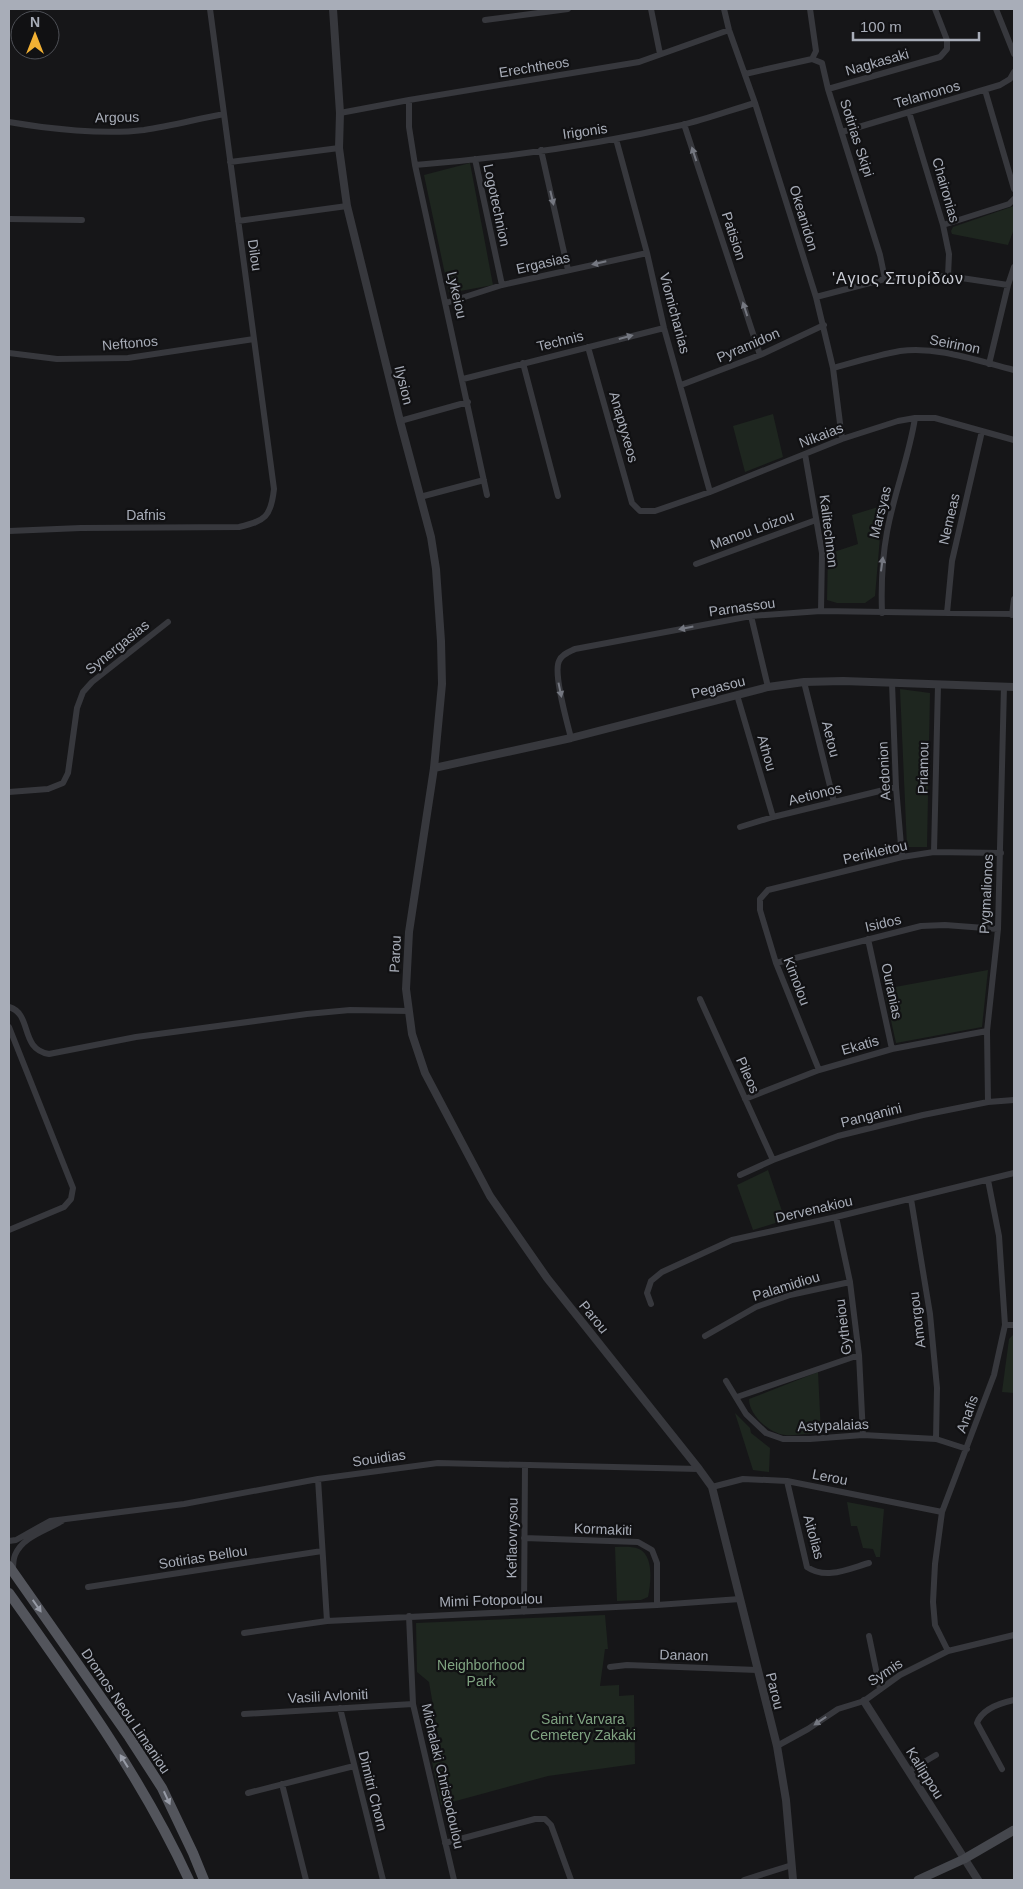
<svg xmlns="http://www.w3.org/2000/svg" width="1023" height="1889" font-family="Helvetica,sans-serif">
  <style>
    .green { fill: #1e261f }
    .lines { fill: none; stroke-linecap: round; stroke-linejoin: round }
    .minor { stroke: #37383d; stroke-width: 6 }
    .tertiary { stroke: #37383d; stroke-width: 8 }
    .secondary { stroke: #45474d; stroke-width: 9 }
    .primary { stroke: #53555c; stroke-width: 10 }
    .oneway { fill: #757881 }
    .oneway2 { fill: #979ba6 }
    .labels { text-anchor: middle; stroke-width: 4.5; stroke-linejoin: round; paint-order: stroke }
    .street-label { font-size: 14px; fill: #a8adb8; stroke: #111113 }
    .park-label { font-size: 14px; fill: #7fa381; stroke: #111113 }
    .quarter-label { font-size: 16px; letter-spacing: 1px; fill: #c9ccd4; stroke: #111113 }
  </style>
  <rect width="100%" height="100%" fill="#161618"/>
  <path class="green" d="M470 163 493 285 449 293 424 175Z
    M1014 206V229L1008 245 952 234 951 231 953 227Z
    M773 414 783 457 745 472 733 426Z
    M888 504 880 537 875 596 865 603H837L827 600 828 554 858 544 852 515Z
    M900 689 930 693 927 847H907Z
    M988 970 982 1027 896 1043 884 989Z
    M768 1170 785 1220 753 1230 737 1185Z
    M1014 1334V1393L1002 1392 1009 1339Z
    M818 1372 821 1433C810 1433 796 1436 785 1435 769 1433 749 1415 749 1399Z
    M735 1413 750 1428 751 1433 770 1448 769 1472 753 1470Z
    M847 1502 884 1509 880 1557H876L873 1549 863 1548 857 1526H851Z
    M615 1547C622 1547 632 1546 639 1549 654 1556 651 1583 648 1597L641 1600 617 1601Z
    M605 1615 608 1649H605L600 1686 619 1685V1696L634 1695 635 1764 548 1776 441 1805 432 1762 441 1752 429 1682 417 1672 416 1623Z"/>
  <g class="lines">
    <path class="minor" d="M651 9 660 54
      M724 9 729 30 755 103 816 297 833 368 842 439
      M810 9 816 51 812 59
      M996 9 1014 54
      M485 20 568 9
      M812 59 822 63 828 89 880 255 885 279
      M745 74 812 59
      M828 89 940 57 947 49V40L935 9
      M985 90 1014 189
      M409 100V127L415 165 487 495
      M909 112 943 225 949 254 948 276
      M340 113 409 100 639 62 729 30
      M9 122C48 129 104 135 144 130 171 126 197 119 224 114
      M684 124 760 355
      M842 132 1000 85 1010 79 1014 72
      M616 139 647 253 664 328 710 492
      M541 150 568 270
      M475 159 502 285
      M230 162 339 148
      M415 165C504 158 595 145 682 125 707 119 731 110 755 103
      M9 219 82 220
      M238 221 347 206
      M943 225 1009 204 1014 199
      M816 297 885 279 948 276 1008 285
      M446 303 502 285 647 253
      M588 347 632 503 640 511H655L710 492 842 439 898 421 915 418H935L1014 440
      M9 353 57 359 128 358 254 339
      M523 363 558 496
      M989 364 1008 285 1014 267
      M833 368C855 362 878 355 900 351 939 346 977 361 1014 370
      M463 379 664 328
      M681 385 760 355 824 325
      M400 421 468 402
      M805 454 822 553 821 611
      M420 497 484 480
      M9 531 81 528 239 527C265 521 271 517 274 489L210 9
      M696 564 816 520
      M882 613C881 585 882 559 887 532 894 493 909 457 915 418
      M947 613 952 561 982 431
      M1012 615 1014 599
      M751 616 768 687
      M804 682 834 802
      M892 683 896 787 902 857
      M737 695 773 817
      M571 738C567 722 553 673 559 661 562 654 569 652 575 649L751 616 821 611 1014 614
      M9 792 48 789 63 783 68 773 77 708 83 692 92 682 168 622
      M740 827 773 817 896 787
      M934 852 938 685
      M868 939 892 1049
      M776 963 921 926 945 925 998 929
      M700 999 773 1160
      M9 1007C33 1014 19 1049 49 1054L136 1037 307 1014 350 1010 409 1011
      M9 1027 73 1188 71 1199 64 1207 9 1230
      M819 1070 776 963 760 910V899L768 890 902 857 934 852 1001 853
      M745 1099 819 1070 892 1049 987 1031
      M988 1102 987 1031 998 929 1004 686
      M740 1175 773 1160 838 1136 923 1115 988 1102 1014 1100
      M911 1199 930 1314 937 1388 936 1439
      M836 1217 850 1282 859 1355 863 1435
      M651 1304 647 1293 651 1281 662 1272 732 1240 836 1217 1014 1173
      M1005 1325H1014
      M705 1336 756 1307 790 1295 850 1282
      M726 1381 746 1414 766 1433 783 1439H810L863 1435 936 1439 967 1449
      M737 1397 859 1355
      M318 1479 327 1621
      M787 1481 807 1567C826 1580 848 1569 869 1563
      M712 1487 743 1479 787 1481 942 1512
      M524 1538 638 1542 652 1550 657 1563V1605
      M9 1541 16 1540 50 1521 184 1504 318 1479 438 1463 699 1469
      M13 1571C13 1566 13 1560 15 1555 22 1537 47 1530 62 1521
      M88 1587 322 1551
      M524 1612 525 1465
      M409 1616 413 1704 454 1880
      M244 1633 327 1621 657 1605 740 1599
      M869 1636 880 1689
      M948 1651 935 1625 933 1602 935 1564 942 1512 994 1375 1005 1325 999 1236 988 1180
      M610 1667 627 1665 757 1670
      M340 1708 383 1880
      M244 1714 413 1704
      M777 1746 808 1729 838 1709 864 1701 900 1675 948 1651 1014 1635
      M1002 1769 977 1723C982 1709 1000 1703 1014 1700
      M909 1771 936 1755
      M282 1784 306 1880
      M248 1793 354 1766
      M445 1843 535 1819H545L551 1825 571 1880
      M744 1880 792 1865"/>
    <path class="tertiary" d="M333 9 340 113 339 148 347 206 400 421 431 537 436 569 441 641 442 684 434 768 409 932 406 989 412 1034 425 1073 490 1196 547 1278 699 1469 712 1487 777 1746 786 1800 793 1880
      M434 768 571 738 768 687 804 682 843 681 1014 687
      M864 1701 978 1880"/>
    <path class="secondary" d="M918 1880 964 1859 1014 1830"/>
    <path class="primary" d="M9 1566 129 1737 162 1788 193 1853 204 1880
      M9 1593C75 1686 141 1776 189 1880"/>
  </g>
  <defs><path id="oneway-solid" d="M-6-.8H1V-3.2L6.5 0L1 3.2V.8H-6Z" transform="scale(1.25)"/></defs>
  <g class="oneway">
    <use href="#oneway-solid" transform="translate(694 154) rotate(-108)"/>
    <use href="#oneway-solid" transform="translate(552 198) rotate(77)"/>
    <use href="#oneway-solid" transform="translate(599 263) rotate(167)"/>
    <use href="#oneway-solid" transform="translate(745 309) rotate(-108)"/>
    <use href="#oneway-solid" transform="translate(626 337) rotate(-15)"/>
    <use href="#oneway-solid" transform="translate(882 564) rotate(-82)"/>
    <use href="#oneway-solid" transform="translate(686 628) rotate(169)"/>
    <use href="#oneway-solid" transform="translate(560 690) rotate(78)"/>
    <use href="#oneway-solid" transform="translate(820 1721) rotate(146)"/>
  </g>
  <g class="oneway2">
    <use href="#oneway-solid" transform="translate(37 1606) rotate(55)"/>
    <use href="#oneway-solid" transform="translate(124 1761) rotate(-122)"/>
    <use href="#oneway-solid" transform="translate(167 1798) rotate(65)"/>
  </g>
  <g class="labels">
    <g class="street-label">
      <text transform="translate(877 62) rotate(-16)" y="5">Nagkasaki</text>
      <text transform="translate(534 67) rotate(-9)" y="5">Erechtheos</text>
      <text transform="translate(927 94) rotate(-16)" y="5">Telamonos</text>
      <text transform="translate(117 117) rotate(-1)" y="5">Argous</text>
      <text transform="translate(585 131) rotate(-8)" y="5">Irigonis</text>
      <text transform="translate(857 138) rotate(72)" y="5">Sotirias Skipi</text>
      <text transform="translate(946 190) rotate(74)" y="5">Chaironias</text>
      <text transform="translate(497 205) rotate(78)" y="5">Logotechnion</text>
      <text transform="translate(804 218) rotate(73)" y="5">Okeanidon</text>
      <text transform="translate(734 236) rotate(72)" y="5">Patision</text>
      <text transform="translate(255 255) rotate(82)" y="5">Dilou</text>
      <text transform="translate(543 263) rotate(-13)" y="5">Ergasias</text>
      <text transform="translate(457 295) rotate(77)" y="5">Lykeiou</text>
      <text transform="translate(675 313) rotate(75)" y="5">Viomichanias</text>
      <text transform="translate(560 341) rotate(-14)" y="5">Technis</text>
      <text transform="translate(130 343) rotate(-5)" y="5">Neftonos</text>
      <text transform="translate(955 344) rotate(11)" y="5">Seirinon</text>
      <text transform="translate(748 345) rotate(-23)" y="5">Pyramidon</text>
      <text transform="translate(404 385) rotate(76)" y="5">Ilysion</text>
      <text transform="translate(624 427) rotate(74)" y="5">Anaptyxeos</text>
      <text transform="translate(821 435) rotate(-21)" y="5">Nikaias</text>
      <text transform="translate(880 512) rotate(-76)" y="5">Marsyas</text>
      <text x="146" y="520">Dafnis</text>
      <text transform="translate(949 519) rotate(-77)" y="5">Nemeas</text>
      <text transform="translate(752 530) rotate(-20)" y="5">Manou Loizou</text>
      <text transform="translate(829 531) rotate(83)" y="5">Kalitechnon</text>
      <text transform="translate(742 607) rotate(-8)" y="5">Parnassou</text>
      <text transform="translate(117 647) rotate(-39)" y="5">Synergasias</text>
      <text transform="translate(718 687) rotate(-14)" y="5">Pegasou</text>
      <text transform="translate(831 739) rotate(76)" y="5">Aetou</text>
      <text transform="translate(767 753) rotate(74)" y="5">Athou</text>
      <text transform="translate(923 768) rotate(-89)" y="5">Priamou</text>
      <text transform="translate(884 771) rotate(-93)" y="5">Aedonion</text>
      <text transform="translate(815 794) rotate(-14)" y="5">Aetionos</text>
      <text transform="translate(875 852) rotate(-13)" y="5">Perikleitou</text>
      <text transform="translate(986 894) rotate(-87)" y="5">Pygmalionos</text>
      <text transform="translate(883 923) rotate(-13)" y="5">Isidos</text>
      <text transform="translate(395 954) rotate(-87)" y="5">Parou</text>
      <text transform="translate(797 981) rotate(69)" y="5">Kimolou</text>
      <text transform="translate(892 991) rotate(78)" y="5">Ouranias</text>
      <text transform="translate(860 1045) rotate(-16)" y="5">Ekatis</text>
      <text transform="translate(748 1075) rotate(66)" y="5">Pileos</text>
      <text transform="translate(871 1115) rotate(-14)" y="5">Panganini</text>
      <text transform="translate(814 1209) rotate(-13)" y="5">Dervenakiou</text>
      <text transform="translate(786 1286) rotate(-17)" y="5">Palamidiou</text>
      <text transform="translate(594 1317) rotate(51)" y="5">Parou</text>
      <text transform="translate(917 1320) rotate(-97)" y="5">Amorgou</text>
      <text transform="translate(843 1327) rotate(-97)" y="5">Gytheiou</text>
      <text transform="translate(967 1414) rotate(-70)" y="5">Anafis</text>
      <text transform="translate(833 1425) rotate(-2)" y="5">Astypalaias</text>
      <text transform="translate(379 1458) rotate(-8)" y="5">Souidias</text>
      <text transform="translate(830 1477) rotate(11)" y="5">Lerou</text>
      <text transform="translate(603 1529) rotate(2)" y="5">Kormakiti</text>
      <text transform="translate(814 1537) rotate(75)" y="5">Aitolias</text>
      <text transform="translate(512 1538) rotate(-89)" y="5">Keflaovrysou</text>
      <text transform="translate(203 1557) rotate(-9)" y="5">Sotirias Bellou</text>
      <text transform="translate(491 1600) rotate(-2)" y="5">Mimi Fotopoulou</text>
      <text transform="translate(684 1655) rotate(2)" y="5">Danaon</text>
      <text transform="translate(885 1672) rotate(-33)" y="5">Symis</text>
      <text transform="translate(775 1691) rotate(76)" y="5">Parou</text>
      <text transform="translate(328 1696) rotate(-3)" y="5">Vasili Avloniti</text>
      <text transform="translate(126 1711) rotate(56)" y="5">Dromos Neou Limaniou</text>
      <text transform="translate(925 1773) rotate(58)" y="5">Kallippou</text>
      <text transform="translate(443 1776) rotate(77)" y="5">Michalaki Christodoulou</text>
      <text transform="translate(373 1791) rotate(76)" y="5">Dimitri Chorn</text>
    </g>
    <g class="park-label">
      <text x="481" y="1670">Neighborhood<tspan x="481" dy="16">Park</tspan></text>
      <text x="583" y="1724">Saint Varvara<tspan x="583" dy="16">Cemetery Zakaki</tspan></text>
    </g>
    <g class="quarter-label">
      <text x="898" y="284">'Αγιος Σπυρίδων</text>
    </g>
  </g>
  <rect width="1023" height="1889" fill="none" stroke="#a8adb8" stroke-width="20"/>
  <g transform="translate(35 35)"><circle r="24" fill="#111113" stroke="#4d4f55"/>
  <path d="M0-4L9 19L0 12L-9 19Z" fill="#f2b134"/>
  <text y="-8" font-size="14" font-weight="bold" text-anchor="middle" fill="#a8adb8">N</text>
  </g>
  <path d="M853 32v8h126v-8" fill="none" stroke="#a8adb8" stroke-width="2.5"/>
  <text x="860" y="32" font-size="15" fill="#a8adb8" stroke="#111113" stroke-width="4" paint-order="stroke">100 m</text>
</svg>
